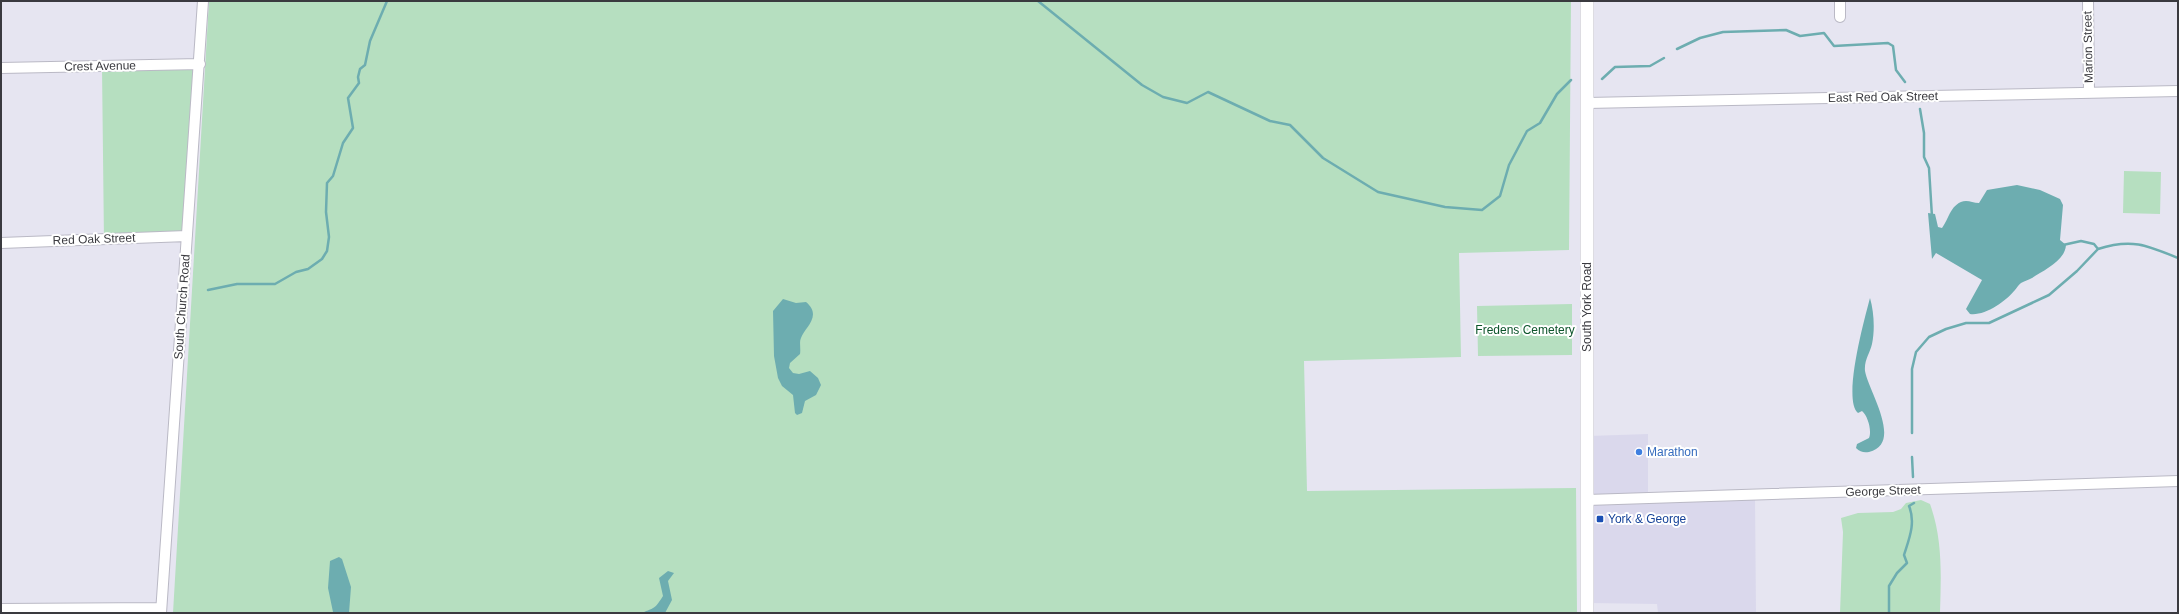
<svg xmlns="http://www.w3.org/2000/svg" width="2179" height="614" font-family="Helvetica,sans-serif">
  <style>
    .built { fill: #dad8ec }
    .green { fill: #b6dfc0 }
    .water { fill: #6dadb0 }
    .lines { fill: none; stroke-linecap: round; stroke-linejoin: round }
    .stream { stroke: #6dadb0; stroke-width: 2.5 }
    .minor-casing { stroke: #bab9c5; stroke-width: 12 }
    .major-casing { stroke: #bab9c5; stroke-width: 14 }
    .minor { stroke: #fff; stroke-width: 10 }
    .major { stroke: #fff; stroke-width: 13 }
    .shop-dot { fill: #3f7fe0; stroke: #fff; stroke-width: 1.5 }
    .transit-dot { fill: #1a4fb4; stroke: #fff; stroke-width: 1.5 }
    .labels { text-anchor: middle; stroke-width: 4; stroke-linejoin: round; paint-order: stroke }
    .street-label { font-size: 12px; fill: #3a3a3f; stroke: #fff }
    .park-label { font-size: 12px; fill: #0c542b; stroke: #fff }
    .shop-label { font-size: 12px; fill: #366cbe; stroke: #fff; text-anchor: start }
    .transit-label { font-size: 12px; fill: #164399; stroke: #fff; text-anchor: start }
  </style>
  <rect width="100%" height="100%" fill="#e6e5f1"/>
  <path class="built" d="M1648 434V497L1589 498V436Z
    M1755 496 1756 613H1658L1657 604 1589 603V502Z"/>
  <path class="green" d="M209 1H1571L1569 250 1459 253 1461 357 1304 361 1307 491 1576 488 1577 613H173Z
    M197 65 185 239 104 242 102 68Z
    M2124 171 2161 172 2160 214 2123 213Z
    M1572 304V355L1478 356 1477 306Z
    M1921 500 1930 504C1943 540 1941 576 1940 613H1840L1843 532 1841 518 1858 513 1893 512 1901 509 1906 503Z"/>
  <path class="water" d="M2017 185 2040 190 2060 199 2063 205 2060 240 2066 245C2065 261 2044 270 2032 278 2029 280 2024 281 2021 283 2018 285 2017 288 2015 290 2005 302 1985 316 1970 314L1966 309 1982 280 1936 253 1932 259 1928 213 1935 214 1938 227 1942 228C1949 219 1951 202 1966 201 1970 201 1974 203 1979 203L1987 190Z
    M1870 298C1874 312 1875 330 1872 344 1870 353 1864 360 1865 371 1868 390 1904 444 1869 452 1864 453 1860 452 1856 448L1857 444 1869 438C1872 431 1868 416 1862 411L1858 413C1842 400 1865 317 1870 298Z
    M783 299 796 303 806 302C823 316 804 328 801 338 799 342 801 349 800 354L790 363 789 368 793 373 799 374 810 371 818 378 821 385 816 395 805 401 802 413 797 415 795 413 793 395 782 386 778 378 774 356 773 311Z
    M339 557 342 559 351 587 349 613H323L333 612 328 588 330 561Z
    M668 571 674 573 668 581 672 600 665 613H642C655 607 654 610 663 596L659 578Z"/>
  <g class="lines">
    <path class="stream" d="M1038 1 1142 85 1163 97 1187 103 1208 92 1270 121 1290 125 1323 158 1378 192 1445 207 1482 210 1500 196 1509 165 1527 131 1540 123 1557 94 1571 80
      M1677 49 1700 38 1723 32 1786 30 1800 36 1824 33 1834 46 1888 43 1893 46 1896 70 1905 82
      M1602 79 1615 67 1650 66 1664 58
      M1920 109 1924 133V157L1929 168 1932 217
      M2063 245 2081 241 2094 244 2098 249C2131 238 2147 245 2178 258
      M208 290 237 284H275L296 272 308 269 322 259 327 251 329 237 326 212 327 183 333 176 343 143 353 128 348 98 359 83 358 77 360 69 365 65 370 41 387 1
      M1912 433V369L1916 352 1929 337 1946 329 1966 323H1989L2049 295 2077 271 2098 249
      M1912 457 1913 477
      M1889 613V586L1897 573 1907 563 1904 555C1909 539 1916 523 1909 506L1914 503"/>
    <g class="minor-casing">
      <path id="minor" d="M1840 1V17
        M2088 1 2089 93
        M1 68 200 64
        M1587 103 2178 91
        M1 243 187 236
        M1587 500 2178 481
        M1 609 161 608
        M161 613 203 1"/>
    </g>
    <g class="major-casing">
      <path id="major" d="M1587 613V1"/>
    </g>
    <use href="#minor" class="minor"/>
    <use href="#major" class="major"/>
  </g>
  <circle class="shop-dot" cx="1639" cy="452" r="4"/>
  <rect class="transit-dot" x="1596" y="515" width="8" height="8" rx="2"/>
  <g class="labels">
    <g class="street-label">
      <text transform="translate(2088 47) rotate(-91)" y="4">Marion Street</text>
      <text transform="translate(100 66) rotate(-1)" y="4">Crest Avenue</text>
      <text transform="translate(1883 97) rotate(-1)" y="4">East Red Oak Street</text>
      <text transform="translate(94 239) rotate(-2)" y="4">Red Oak Street</text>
      <text transform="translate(182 307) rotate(-86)" y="4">South Church Road</text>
      <text transform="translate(1587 307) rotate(-90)" y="4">South York Road</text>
      <text transform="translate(1883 491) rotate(-2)" y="4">George Street</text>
    </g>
    <g class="park-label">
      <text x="1525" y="334">Fredens Cemetery</text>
    </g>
    <g class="shop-label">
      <text x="1647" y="456">Marathon</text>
    </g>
    <g class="transit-label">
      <text x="1608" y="523">York &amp; George</text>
    </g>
  </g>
  <rect width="2179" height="614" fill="none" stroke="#3a3a3f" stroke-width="4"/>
</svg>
